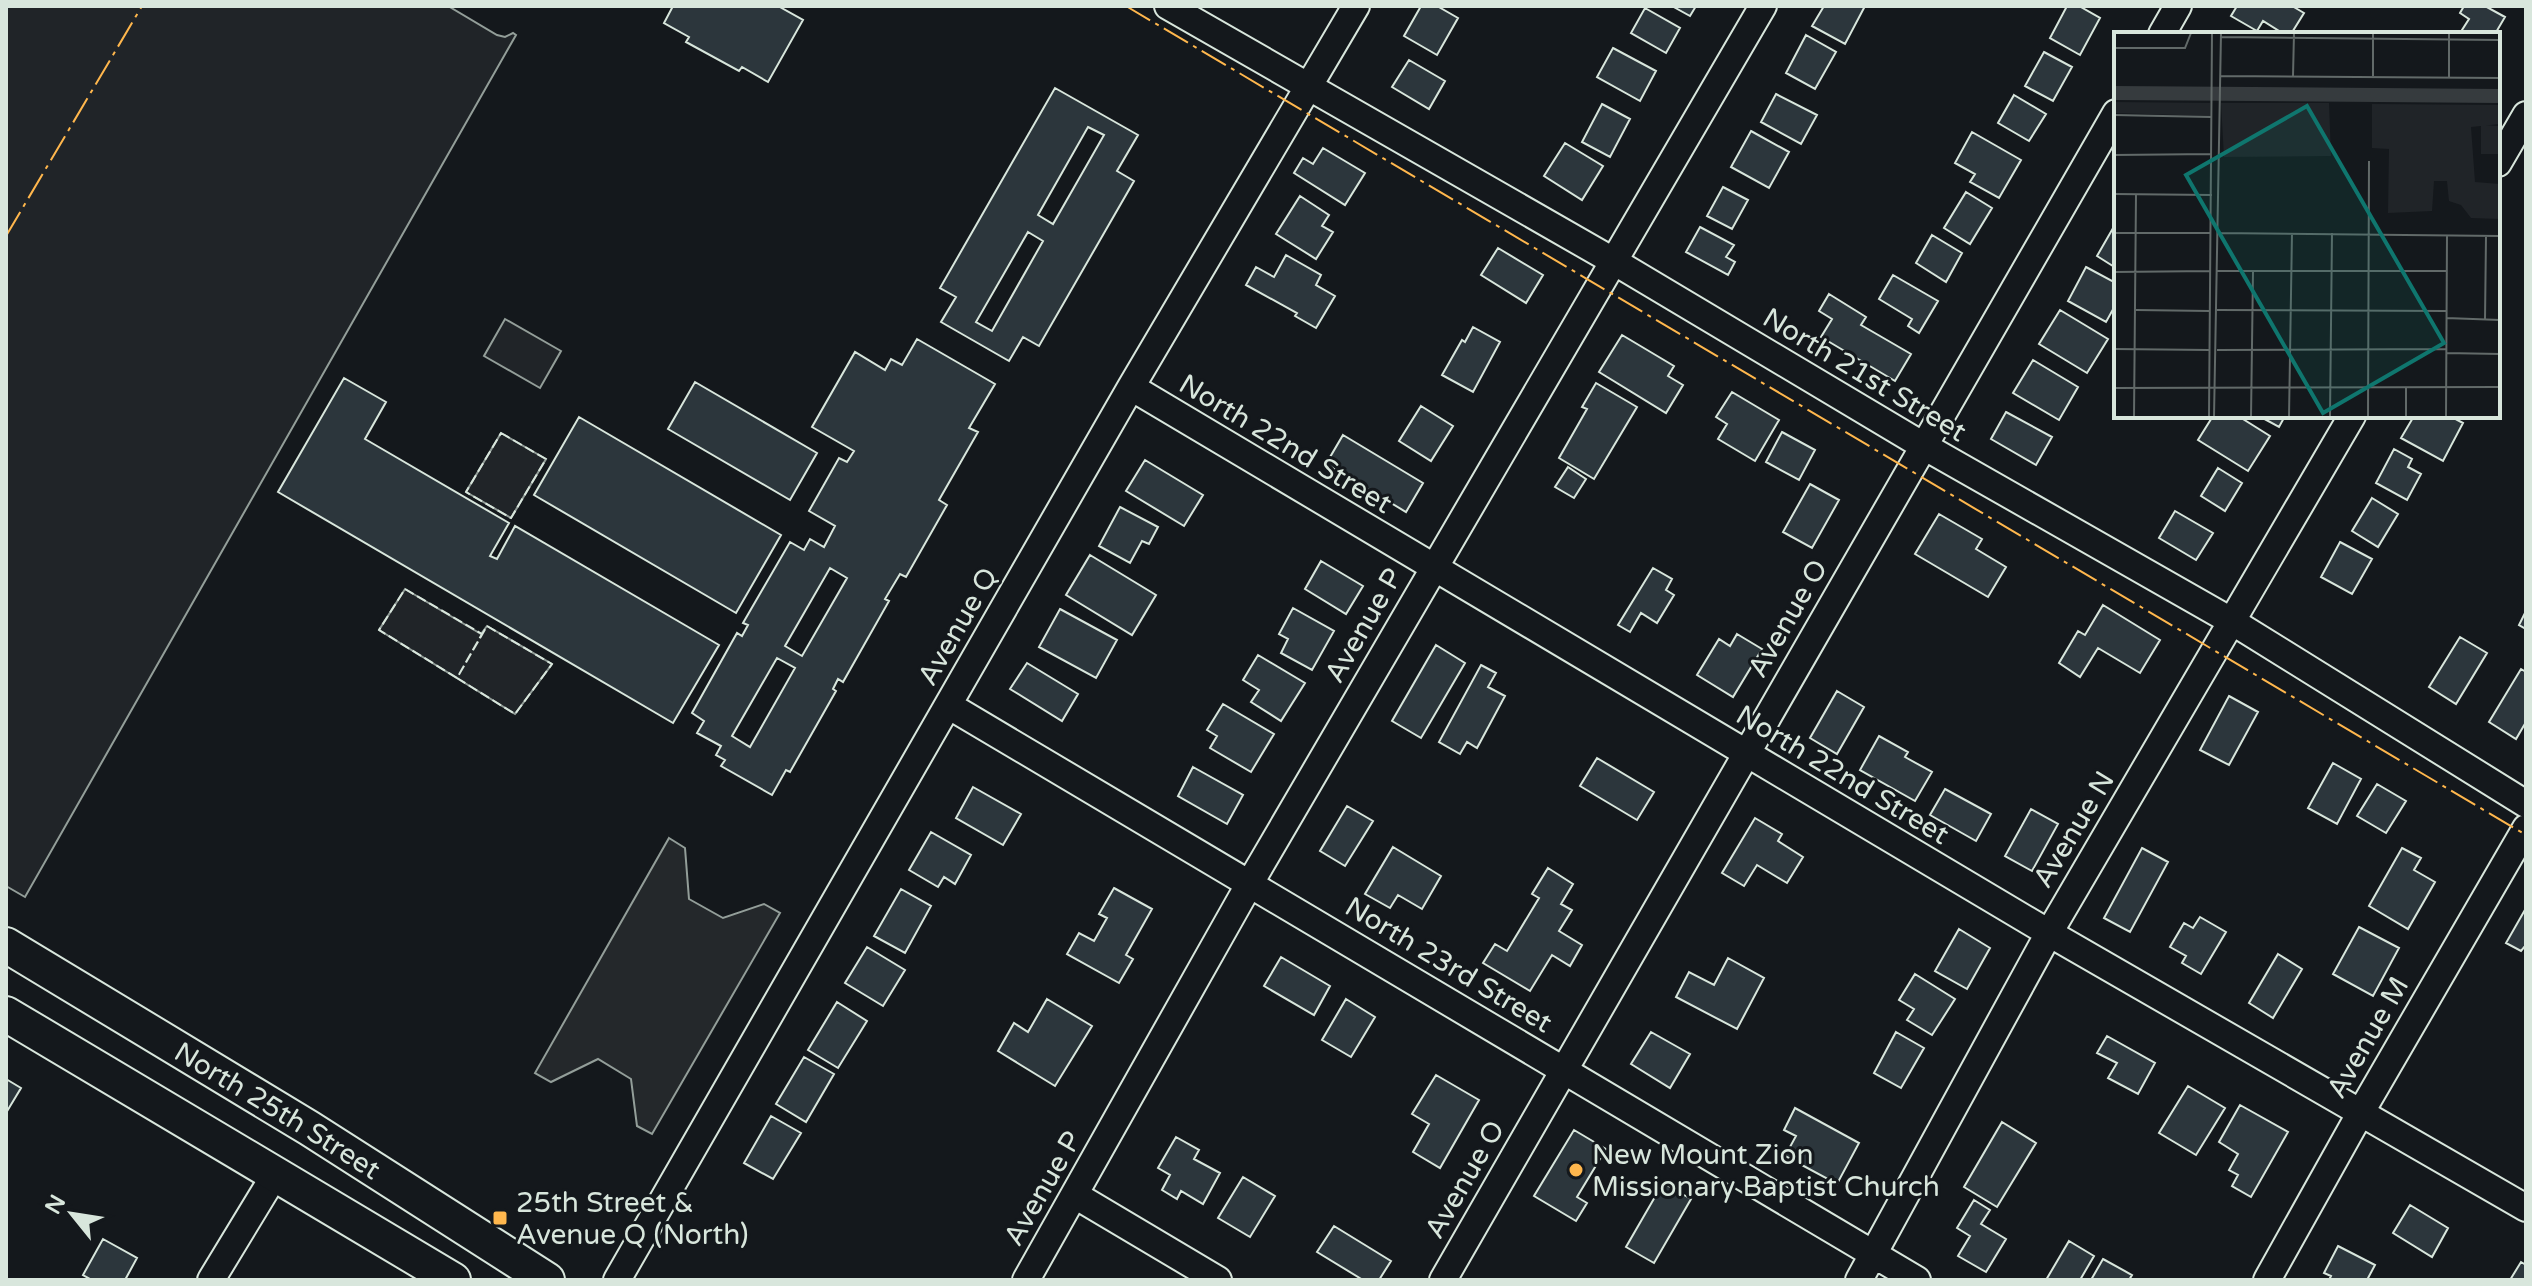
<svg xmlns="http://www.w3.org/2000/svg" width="2532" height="1286" font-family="'Varela Round',sans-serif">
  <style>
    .green { fill: #202428; stroke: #939e99; stroke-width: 2 }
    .parking { fill: #24282b; stroke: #939e99; stroke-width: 2 }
    .building { fill: #2c363c; stroke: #d8e6dc; stroke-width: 2; fill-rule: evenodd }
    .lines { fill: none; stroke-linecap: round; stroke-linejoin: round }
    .minor-casing { stroke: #d8e6dc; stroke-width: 30 }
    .major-casing { stroke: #d8e6dc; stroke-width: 38 }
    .minor { stroke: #14181c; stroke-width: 26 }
    .major { stroke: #14181c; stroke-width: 34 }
    .fence { stroke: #d8e6dc; stroke-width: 2; stroke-dasharray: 10 4; stroke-linecap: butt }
    .power { stroke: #ffb74d; stroke-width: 2; stroke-dasharray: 28 6 4 6; stroke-linecap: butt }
    .poi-dot { fill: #ffb74d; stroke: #14181c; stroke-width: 3 }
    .labels { text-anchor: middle; stroke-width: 6; stroke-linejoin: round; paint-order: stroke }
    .street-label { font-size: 28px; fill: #d8e6dc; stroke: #14181c }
    .poi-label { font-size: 28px; fill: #d8e6dc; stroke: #14181c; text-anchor: start }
    .inset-road { fill: none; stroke: #626a69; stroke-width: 2 }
    .view { fill: #0f766e; fill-opacity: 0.15; stroke: #0f766e; stroke-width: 4 }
    .inset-edge { fill: none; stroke: #d8e6dc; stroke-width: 4 }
  </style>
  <rect width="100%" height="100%" fill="#14181c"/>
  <path class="green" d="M6 6H448L497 35 505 37 513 33 516 35 25 897 6 886Z
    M505 319 561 351 540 388 484 356Z
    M501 433 546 459 511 518 466 492Z
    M405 589 481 634 487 626 552 664 515 714 379 630Z"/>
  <path class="parking" d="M669 838 685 848 689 899 723 918 764 904 780 913 652 1134 637 1126 631 1079 598 1059 551 1082 535 1073Z"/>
  <path class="building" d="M673 6H778L803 20 768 82 742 67 739 71 686 42 689 37 664 23Z
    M1421 6H1437L1458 18 1437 55 1404 36Z
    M1672 6H1696L1690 16Z
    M1824 6H1865L1845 44 1812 26Z
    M2067 6H2079L2100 18 2080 55 2050 38Z
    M2237 6H2292L2304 13 2291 34H2284L2263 21 2257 31 2231 16Z
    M2464 6H2485L2505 17 2495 34H2468L2462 30 2469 19 2460 13Z
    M1645 8 1680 28 1666 53 1631 33Z
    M1806 35 1836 52 1815 89 1786 73Z
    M1613 48 1656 71 1640 101 1597 77Z
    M2044 52 2072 67 2053 101 2025 86Z
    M1409 60 1445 81 1429 109 1392 87Z
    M1055 88 1138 135 1117 171 1134 181 1039 346 1023 337 1009 361 941 322 956 297 940 288ZM1088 127 1104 135 1053 224 1038 215ZM1028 232 1043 241 992 331 976 322Z
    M1776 94 1817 115 1801 144 1761 122Z
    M2014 95 2046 114 2029 141 1998 123Z
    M1602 104 1630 119 1610 157 1582 142Z
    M1751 131 1789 152 1769 188 1731 167Z
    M1972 132 2021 160 1999 198 1970 182 1975 174 1955 163Z
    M1565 143 1603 166 1582 200 1544 176Z
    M1323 148 1365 173 1345 205 1294 173 1303 158 1313 164Z
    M1723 187 1748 200 1732 229 1707 216Z
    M1966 192 1992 208 1970 244 1944 228Z
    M1300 196 1329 215 1322 226 1333 232 1316 259 1276 234Z
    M2116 223V268L2097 256Z
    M1700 227 1734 245 1726 257 1735 262 1728 275 1686 252Z
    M1932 235 1962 253 1946 282 1916 263Z
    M1498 248 1543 275 1526 303 1481 275Z
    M1286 255 1321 275 1316 285 1335 296 1316 328 1295 316 1297 313 1246 285 1256 267 1274 277Z
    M2086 267 2116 283V304L2106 322 2068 301Z
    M1893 275 1938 301 1919 333 1908 326 1912 319 1879 299Z
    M1829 294 1866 317 1861 325 1911 354 1895 381 1821 337 1832 319 1819 311Z
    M2060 310 2108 339 2087 373 2039 344Z
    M1473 327 1500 342 1473 392 1442 375 1462 340 1465 342Z
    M1622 335 1674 366 1668 376 1683 385 1666 413 1599 372Z
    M917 339 995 384 969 428 978 432 939 500 947 505 906 577 900 574 885 599 889 601 843 682 838 679 833 689 836 691 790 772 786 770 772 795 721 766 725 760 716 755 721 746 697 733 704 721 692 713 737 633 742 636 748 625 743 623 790 542 804 550 810 539 824 547 835 526 809 511 839 458 847 462 854 451 812 427 855 352 885 370 891 359 902 365ZM830 568 847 578 802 656 785 646ZM777 658 795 668 750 747 732 736Z
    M2033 360 2078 387 2059 420 2013 393Z
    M344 378 386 402 365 439 509 523 490 556 497 559 515 526 719 645 673 723 278 492Z
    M695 382 817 453 790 500 668 429Z
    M1596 383 1637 407 1594 479 1559 458 1587 409 1582 407Z
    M1732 392 1779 420 1755 461 1718 439 1727 424 1716 417Z
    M1421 406 1453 426 1431 461 1399 441Z
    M2006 412 2052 437 2036 465 1991 439Z
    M2213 416H2238L2270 436 2248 471 2198 440Z
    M2259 416H2285L2279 427Z
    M2414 416H2450L2463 423 2443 461 2401 438Z
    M579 417 781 535 736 613 534 495Z
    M1782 432 1815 450 1799 480 1766 462Z
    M1343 435 1423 483 1406 512 1326 464Z
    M2394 449 2412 459 2408 467 2421 474 2407 500 2376 483Z
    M1145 460 1203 495 1184 526 1126 491Z
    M1568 467 1586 479 1574 498 1555 487Z
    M2218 468 2242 483 2225 511 2201 496Z
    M1810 484 1839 500 1812 548 1783 532Z
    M2372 498 2398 514 2378 547 2352 531Z
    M1120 507 1158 527 1149 544 1142 541 1130 563 1099 546Z
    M2175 511 2213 533 2196 560 2159 538Z
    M1939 514 1982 539 1976 549 2006 567 1988 597 1915 554Z
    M2340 542 2372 559 2352 594 2321 577Z
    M1090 555 1156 595 1132 635 1066 595Z
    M1321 561 1363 586 1346 614 1305 589Z
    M1653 568 1672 579 1666 590 1674 595 1657 623 1641 613 1630 632 1618 625Z
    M2103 605 2160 640 2140 673 2098 648 2080 677 2059 663 2078 631 2085 635Z
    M1293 608 1334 631 1312 670 1281 653 1288 639 1279 634Z
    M1060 609 1117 640 1096 678 1039 647Z
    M2526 611V629L2519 625Z
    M1737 634 1762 649 1733 697 1697 675 1719 639 1730 646Z
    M2460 637 2487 653 2456 704 2429 687Z
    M1436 645 1465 663 1421 738 1392 721Z
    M1258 655 1305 683 1281 721 1251 702 1259 690 1243 680Z
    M1027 663 1078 694 1062 721 1010 689Z
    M1481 665 1496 673 1488 687 1505 696 1477 748 1467 742 1460 754 1439 742Z
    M2521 669 2526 672V722L2516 739 2489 722Z
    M1837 691 1864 707 1837 754 1810 738Z
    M2229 696 2258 712 2229 765 2200 750Z
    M1223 704 1274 734 1251 772 1210 748 1217 736 1207 730Z
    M1879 736 1908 752 1905 757 1932 772 1915 801 1860 770Z
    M1597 758 1654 792 1637 820 1580 786Z
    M2333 763 2361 779 2337 824 2308 808Z
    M1193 767 1243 795 1227 824 1178 796Z
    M2377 784 2406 801 2386 833 2357 816Z
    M973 787 1021 814 1003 845 956 818Z
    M1945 789 1991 814 1976 841 1930 815Z
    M1347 806 1373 821 1345 866 1320 851Z
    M2031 809 2058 824 2032 871 2005 856Z
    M1755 818 1782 834 1778 841 1803 857 1787 883 1757 865 1744 886 1722 873Z
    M931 832 971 855 955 884 944 877 938 887 909 870Z
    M1393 847 1441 876 1422 909 1398 895 1390 908 1365 894Z
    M2142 848 2168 862 2130 932 2104 918Z
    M2402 848 2421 858 2414 870 2435 882 2408 929 2369 906Z
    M1548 868 1573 884 1561 904 1572 910 1559 931 1582 945 1570 966 1552 955 1530 991 1483 963 1495 944 1507 951 1539 898 1532 894Z
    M1114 888 1152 909 1126 955 1133 959 1119 983 1067 954 1079 933 1094 941 1107 918 1099 914Z
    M901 889 931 906 905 953 874 936Z
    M2526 908V945L2521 951 2506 943Z
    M2200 917 2226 932 2201 974 2182 963 2186 956 2170 947 2184 923 2193 928Z
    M2359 927 2399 948 2373 996 2333 974Z
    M1959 929 1990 948 1967 989 1935 971Z
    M867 947 905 970 883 1006 845 983Z
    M2278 954 2302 969 2273 1018 2249 1003Z
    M1281 957 1330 986 1314 1015 1264 986Z
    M1728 958 1764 978 1737 1029 1676 997 1689 972 1714 985Z
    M1915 974 1955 999 1932 1035 1907 1020 1914 1009 1899 1000Z
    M1047 999 1092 1026 1055 1086 998 1051 1014 1023 1028 1032Z
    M1346 999 1375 1017 1351 1057 1322 1040Z
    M837 1002 867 1021 838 1068 808 1050Z
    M1651 1032 1690 1054 1670 1088 1631 1064Z
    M1896 1032 1924 1048 1901 1088 1874 1073Z
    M2107 1036 2155 1063 2138 1094 2108 1078 2117 1063 2097 1053Z
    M804 1057 834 1074 806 1122 776 1104Z
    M1436 1075 1479 1100 1440 1168 1413 1152 1429 1124 1412 1114Z
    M6 1079 21 1088 6 1113Z
    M2188 1086 2225 1108 2196 1155 2159 1133Z
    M2240 1105 2288 1132 2251 1197 2232 1186 2238 1175 2229 1170 2238 1154 2219 1142Z
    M1795 1108 1859 1143 1837 1184 1785 1156 1796 1136 1784 1130Z
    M771 1116 801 1133 773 1179 744 1163Z
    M2002 1122 2036 1143 1997 1207 1964 1187Z
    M1574 1130 1606 1149 1577 1197 1587 1203 1576 1221 1534 1196Z
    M1176 1137 1199 1150 1194 1159 1220 1173 1203 1204 1181 1191 1177 1199 1162 1190 1170 1175 1158 1168Z
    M1243 1177 1275 1196 1250 1237 1218 1218Z
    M1663 1183 1691 1199 1654 1263 1626 1247Z
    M1974 1200 1990 1210 1981 1224 2006 1239 1986 1272 1958 1256 1970 1236 1957 1228Z
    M2410 1205 2448 1228 2432 1257 2393 1233Z
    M1334 1226 1391 1261 1379 1280H1363L1317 1252Z
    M103 1239 137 1258 125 1280H92L83 1275Z
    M2069 1241 2094 1256 2080 1280H2046Z
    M2338 1246 2375 1265 2367 1280H2329L2331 1276 2324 1273Z
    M2103 1259 2132 1275 2129 1280H2091Z
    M2521 1262 2526 1265V1280H2510Z"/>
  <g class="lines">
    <g class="minor-casing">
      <path id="minor" d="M1168 6 1615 262 1922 445 2233 622 2526 804
        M2162 34 2178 6
        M2498 163 2526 115
        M1131 387 2049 933 2526 1208
        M948 705 1917 1280
        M1075 1195 1218 1280
        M211 1280 276 1173
        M617 1280 1131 387 1356 6
        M1026 1280 1250 883 1763 6
        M1443 1280 2116 113
        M1859 1280 2049 933 2352 416
        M2267 1280 2361 1112 2526 828"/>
    </g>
    <g class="major-casing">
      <g id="major">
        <path id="s1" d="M6 945 309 1128 547 1280"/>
        <path d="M6 1014 453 1280"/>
      </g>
    </g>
    <use href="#minor" class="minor"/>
    <use href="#major" class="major"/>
    <path class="fence" d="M501 433 546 459 511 518 466 492Z
      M405 589 482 634 457 678 379 630Z
      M487 626 552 664 515 714 457 678Z"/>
    <path class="power" d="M1126 6 2526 835
      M6 236 142 6"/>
  </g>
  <g class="poi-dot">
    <circle cx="1576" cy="1170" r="8"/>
    <rect x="492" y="1210" width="16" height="16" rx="4"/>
  </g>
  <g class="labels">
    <g class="street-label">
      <text transform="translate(1865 374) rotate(31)" y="10">North 21st Street</text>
      <text transform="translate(1286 443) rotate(31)" y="10">North 22nd Street</text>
      <text transform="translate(1787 618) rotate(-60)" y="10">Avenue O</text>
      <text transform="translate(1363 625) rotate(-60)" y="10">Avenue P</text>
      <text transform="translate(957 626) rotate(-60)" y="10">Avenue Q</text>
      <text transform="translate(1843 774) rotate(31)" y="10">North 22nd Street</text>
      <text transform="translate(2073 829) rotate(-59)" y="10">Avenue N</text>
      <text transform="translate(1449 964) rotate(31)" y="10">North 23rd Street</text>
      <text transform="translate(2367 1037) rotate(-60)" y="10">Avenue M</text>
      <text dy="10" stroke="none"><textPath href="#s1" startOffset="318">North 25th Street</textPath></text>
      <text transform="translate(1464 1179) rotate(-60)" y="10">Avenue O</text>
      <text transform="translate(1042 1188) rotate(-60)" y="10">Avenue P</text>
    </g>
    <g class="poi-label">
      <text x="1592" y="1164">New Mount Zion<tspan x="1592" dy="32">Missionary Baptist Church</tspan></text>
      <text x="516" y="1212">25th Street &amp;<tspan x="516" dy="32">Avenue Q (North)</tspan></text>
    </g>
  </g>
  <g transform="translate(2114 32)">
    <rect width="386" height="386" fill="#14181c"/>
    <path d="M0 70 96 71V84L0 81ZM107 71H215L217 124 110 125ZM258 72 386 73V92L357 95 361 150 386 152V187L357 186 347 173 335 169 333 149H320L318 179 274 181 275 117 258 116ZM367 93 386 94V122H367Z" fill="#202428"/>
    <path d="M0 54 386 57V71L0 68Z" fill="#363b3e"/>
    <path class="inset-road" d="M259 1V44M107 5 386 8M0 16H71L77 1M107 44 386 46M179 44 180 1M335 45V1M0 83 97 85M0 123 98 122M0 162 98 163M0 201H96M104 201 386 204M103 239H333M0 240 97 239M22 278 96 279M103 278 332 279M332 286 386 288M371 288 372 204M0 317 95 318M103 318 332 317M332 321 386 322M0 356 386 355M20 385 22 162M95 385 98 1M100 385 107 1M137 385 139 240M175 385 178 201M216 385 218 201M254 385 255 129M292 385V356M332 385 333 204"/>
    <path class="view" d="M193 74 330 311 209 381 72 143Z"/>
    <rect width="386" height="386" class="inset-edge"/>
  </g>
  <rect width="2532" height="1286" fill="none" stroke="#d8e6dc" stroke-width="16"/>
  <g transform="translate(72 1214) rotate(300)" stroke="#14181c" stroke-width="6" paint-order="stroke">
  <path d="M0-6L14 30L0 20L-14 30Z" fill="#d8e6dc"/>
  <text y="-12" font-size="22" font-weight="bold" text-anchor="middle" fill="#d8e6dc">N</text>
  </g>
</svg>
